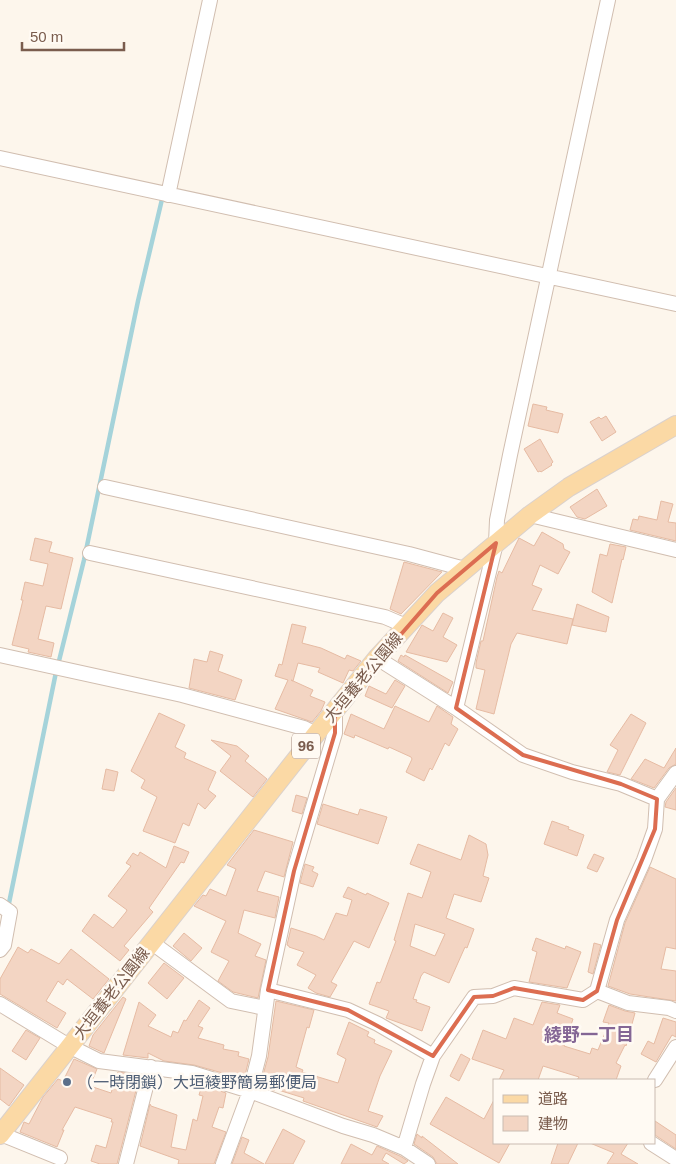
<svg xmlns="http://www.w3.org/2000/svg" width="676" height="1164" font-family="Arial,'Noto Sans JP',sans-serif">
  <style>
    .lines { fill: none; stroke-linecap: round; stroke-linejoin: round }
    .stream { stroke: #a5d3da; stroke-width: 4.5 }
    .building { fill: #f3d5c3; stroke: #e6bba3; fill-rule: evenodd }
    .minor-casing { stroke: #d1beb0; stroke-width: 16 }
    .major-casing { stroke: #dad1cd; stroke-width: 20 }
    .minor { stroke: #fff; stroke-width: 14 }
    .major { stroke: #fbd9a5; stroke-width: 18 }
    .marked { fill: none; stroke: #dc6d51; stroke-width: 4; stroke-linejoin: round }
    .service-dot { fill: #5c6f8a; stroke: #fffaf3; stroke-width: 2 }
    .labels { text-anchor: middle; stroke-width: 5; stroke-linejoin: round; paint-order: stroke }
    .shield { fill: #fffaf3; stroke: #a28b7f; stroke-width: 1 }
    .shield-label { font-size: 15px; font-weight: bold; fill: #7a5c4d }
    .street-label { font-size: 16px; fill: #7a5c4d; stroke: #fffaf3 }
    .service-label { font-size: 16px; fill: #4e5e75; stroke: #fffaf3; text-anchor: start }
    .neighbourhood-label { font-size: 18px; font-weight: bold; fill: #846695; stroke: #fffaf3 }
  </style>
  <rect width="100%" height="100%" fill="#fdf6ec"/>
  <g class="lines">
    <path class="stream" d="M8 908 55 677 84 560 138 301 163 195"/>
  </g>
  <path class="building" d="M533 404 547 407 546 410 563 414 558 433 528 426Z
    M606 416 616 432 602 441 590 422 599 417 601 419Z
    M540 439 553 462 551 464 552 465 541 472 540 471 538 472 524 449Z
    M597 489 607 506 585 519 577 517 570 507Z
    M661 501 673 504 668 522 676 523V541L630 530 633 519 638 520 639 516 657 520Z
    M542 532 563 544 564 549 570 552 558 574 540 565 532 585 542 589 532 610 573 619 567 644 517 633 511 644 494 714 476 709 485 670 476 668V663L481 641H483L497 577 499 571 502 573 519 538 534 546Z
    M35 538 52 542 49 552 73 558 61 609 46 606 38 639 54 643 51 657 28 652 29 649 12 645 23 600H21L25 582 43 586 48 564 30 560Z
    M610 544 626 547 623 560 622 559 612 603 592 592 600 554 607 556Z
    M404 562 442 572 401 614 390 609Z
    M577 604 609 617 606 632 572 625Z
    M443 613 453 618 443 637 457 645 447 662 406 652 422 625 433 631Z
    M292 624 306 627 302 643 321 648 345 659 347 655 361 661 353 671 349 670 343 683 318 672 320 668 298 663 293 681 291 680 313 690 310 696 325 702 321 711 312 722 275 709 288 680 275 676 279 664 282 665Z
    M210 651 223 655 218 671 242 680 235 700 189 688 194 659 207 662Z
    M401 655 404 657 405 655 453 682 448 693 398 661Z
    M395 680 405 686 392 708 365 696 369 686 386 694Z
    M395 706 429 722 437 706 453 717 451 724 458 729 449 746 445 743 432 770 430 768 424 781 406 772 412 759 411 757 389 747 388 749 355 735 354 738 344 734 351 714 384 729Z
    M159 713 185 725 175 747 186 753 184 758 216 772 208 790 216 796 205 809 198 803 189 826 183 823 175 843 143 831 157 797 141 788 145 780 131 771Z
    M631 714 646 723 620 775 607 772 618 750 610 745Z
    M211 740 237 746 249 756 245 761 267 779 253 797 220 771 231 756Z
    M676 748V764L669 768 654 788 631 779 645 759 664 768Z
    M106 769 118 772 114 791 102 789Z
    M676 788V810L665 807 666 802Z
    M296 795 307 798 302 814 292 811Z
    M323 804 358 815 360 809 387 817 378 844 317 824Z
    M552 821 569 827 568 829 584 835 577 856 544 844Z
    M254 830 293 842 284 877 265 871 257 891 279 897 275 918 244 910 238 933 261 944 255 956 266 960 258 998 233 992 218 981 229 961 211 952 226 921 194 906 203 895 206 896 210 889 226 896 236 869 227 865Z
    M469 835 486 844 488 855 483 876 489 878 481 902 454 894 446 918 474 929 467 948 465 947 449 983 424 972 421 976 413 999 417 1000 416 1002 430 1007 422 1031 386 1018 389 1011 369 1004 377 982 380 983 381 981 396 941 394 940 408 893 422 898 431 872 410 864 418 844 461 860ZM415 924 445 934 435 956 410 946Z
    M174 846 189 852 184 863 181 862 149 908 153 912 124 946 129 950 120 961 82 931 94 914 113 928 126 912 127 910 108 896 131 866 126 863 133 853 138 856 140 852 166 868Z
    M594 854 604 858 597 872 587 868Z
    M305 864 314 867 312 871 318 874 313 887 300 883Z
    M650 867 676 879V949L666 947 661 969 676 971V1001L630 994 608 986 625 923Z
    M348 887 366 895 367 893 389 903 369 948 354 941 331 982 337 985 330 997 316 993 308 988 316 975 297 965 304 952 289 947V946L287 945 291 928 316 936 324 940 336 913 347 916 352 900 343 897Z
    M184 933 202 948 191 961 173 946Z
    M536 938 565 949 566 946 581 952 567 988 529 982 537 952 532 950Z
    M594 943 601 945 593 974 588 972Z
    M18 947 28 953 31 949 59 964 71 949 109 979 93 999 67 979 63 985 58 981 46 1001 66 1013 57 1028 0 994V979Z
    M164 963 184 978 167 999 148 983Z
    M123 997 126 999 104 1053 89 1046 93 1035Z
    M199 1000 210 1008 198 1026 203 1028 198 1038 224 1045 223 1049 239 1052 238 1056 249 1059 244 1079 194 1065 164 1061 148 1053V1058L123 1055 139 1002 156 1015 148 1026 171 1037 173 1031 178 1033 184 1020 186 1021Z
    M276 1001 314 1010 309 1028 307 1027 296 1067 303 1070 302 1072 338 1083 346 1059 337 1054 349 1022 369 1032 367 1036 375 1040 374 1043 392 1051 380 1076 368 1111 383 1116 377 1127 303 1101 304 1098 275 1089 274 1091 260 1086 268 1057Z
    M542 1002 560 1005 557 1013 573 1019 564 1046 590 1054 592 1048 598 1050 609 1023 603 1022 609 1005 625 1011 635 1013 626 1046 625 1045 616 1063 621 1066 616 1080H577L579 1077 543 1066 538 1080H499L504 1070 472 1059 483 1030 506 1039 514 1018 533 1025Z
    M663 1018 676 1022V1037L672 1035 656 1062 641 1054 648 1041 654 1044Z
    M26 1030 40 1038 26 1060 12 1051Z
    M461 1054 470 1059 459 1081 450 1076Z
    M74 1059 97 1069 90 1086 111 1093 118 1072 140 1075 117 1164H100L91 1161 96 1145 106 1148 113 1122H111L112 1119 75 1107 62 1130H64L57 1147 20 1132 24 1122 29 1124 43 1097 58 1079 63 1081Z
    M0 1068 24 1085 9 1106 0 1099Z
    M202 1085 226 1093 223 1108 219 1107 212 1127 226 1132 214 1164H178L179 1160 140 1146 150 1104 151 1106 177 1115 171 1147 186 1150 193 1119 197 1121 203 1096 199 1095Z
    M446 1097 484 1119 495 1098V1143H510L499 1163 430 1124Z
    M655 1121 676 1135V1149L655 1135Z
    M283 1129 305 1141 293 1164H265Z
    M417 1134 422 1138V1136L458 1164H437L433 1157 414 1144Z
    M242 1137 249 1140 244 1153 264 1164H232Z
    M558 1143H578L568 1164H551Z
    M590 1143H628L621 1154 638 1164H607L614 1153Z
    M351 1144 372 1155 377 1146 400 1156 408 1161 404 1164 386 1153 382 1160 389 1164H341Z"/>
  <g class="lines">
    <g class="minor-casing">
      <path id="minor" d="M0 158 676 304
        M168 195 210 0
        M105 487 409 554 465 569
        M530 515 676 550
        M90 553 385 617 406 626
        M0 655 182 695 304 728 316 734
        M377 658 456 708 523 755 572 772 621 784 657 799
        M456 708 496 543 497 520 510 455 608 0
        M0 905 10 912 4 945 0 950
        M151 942 231 1001 265 1008
        M268 990 348 1010 378 1024 433 1056
        M597 991 628 1003 669 1008 676 1011
        M0 1004 69 1046 99 1061 192 1073 250 1091 343 1126 373 1135 404 1148 428 1164
        M655 1080 676 1047
        M1 1134 60 1158
        M651 1143 676 1159
        M404 1148 423 1084 433 1056 474 997 493 996 514 988 583 1000 597 991 617 920 644 860 655 829 657 799 676 773
        M126 1164 151 1067
        M223 1164 250 1091 259 1056 268 990 294 871 335 733V710"/>
    </g>
    <g class="major-casing">
      <path id="major" d="M0 1135 316 734 377 658 437 593 530 515 569 487 676 425"/>
    </g>
    <use href="#minor" class="minor"/>
    <use href="#major" class="major"/>
  </g>
  <path class="marked" d="M496 543 456 708 523 755 621 784 657 799 655 829 617 920 597 991 583 1000 514 988 493 996 474 997 433 1056 348 1010 268 990 294 871 335 733V710L437 593Z"/>
  <circle class="service-dot" cx="67" cy="1082" r="5"/>
  <g class="labels">
    <rect class="shield" x="292" y="733.5" width="28" height="25" rx="4"/>
    <g class="shield-label">
      <text x="306" y="751">96</text>
    </g>
    <g class="street-label">
      <text transform="translate(363 677) rotate(-50)" y="6">大垣養老公園線</text>
      <text transform="translate(111 993) rotate(-52)" y="6">大垣養老公園線</text>
    </g>
    <g class="service-label">
      <text x="77" y="1088">（一時閉鎖）大垣綾野簡易郵便局</text>
    </g>
    <g class="neighbourhood-label">
      <text x="589" y="1041">綾野一丁目</text>
    </g>
  </g>
  <rect x="493" y="1079" width="162" height="65" fill="#fffaf3" stroke="#cabbb1"/>
  <rect x="503" y="1095" width="25" height="8" fill="#fbd9a5" stroke="#cabbb1"/>
  <text x="538" y="1104" font-size="15" fill="#7a5c4d">道路</text>
  <rect x="503" y="1116" width="25" height="15" fill="#f3d5c3" stroke="#cabbb1"/>
  <text x="538" y="1129" font-size="15" fill="#7a5c4d">建物</text>
  <path d="M22 42v8h102v-8" fill="none" stroke="#7a5c4d" stroke-width="2.5"/>
  <text x="30" y="42" font-size="15" fill="#7a5c4d" stroke="#fffaf3" stroke-width="4" paint-order="stroke">50 m</text>
</svg>
